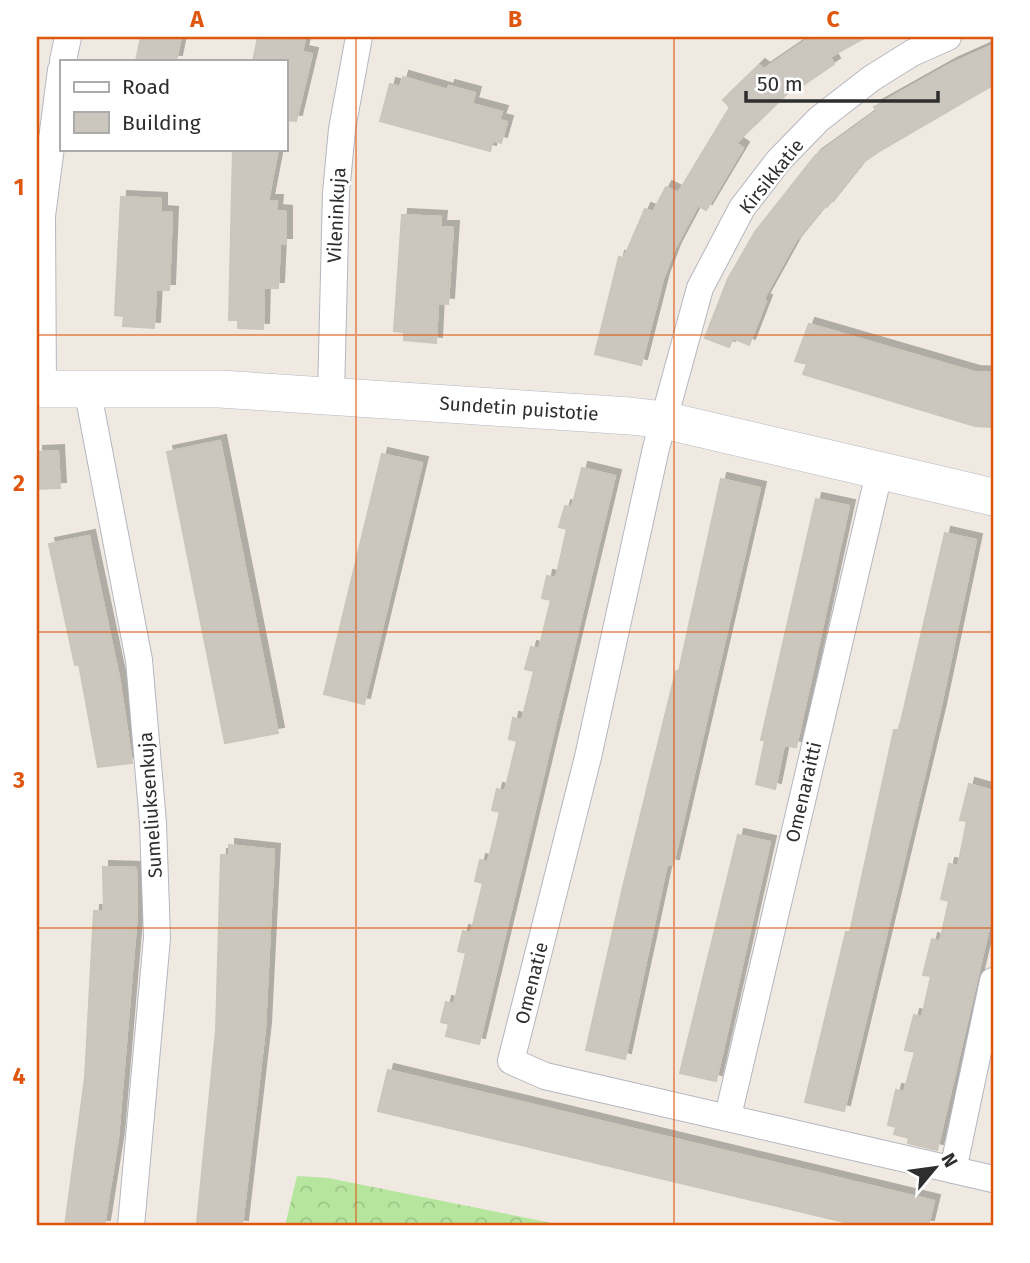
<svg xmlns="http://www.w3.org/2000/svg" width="1030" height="1263" font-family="'Fira Sans',sans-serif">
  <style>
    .forest { fill: url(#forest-crowns) }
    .building { fill: #cbc7bf; stroke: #cbc5ba; stroke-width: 2; filter: url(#shadow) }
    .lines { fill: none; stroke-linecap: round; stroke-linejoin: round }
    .street-casing { stroke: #b4b7c1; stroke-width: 28 }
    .secondary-casing { stroke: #b4b7c1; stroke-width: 38 }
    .street { stroke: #fff; stroke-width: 26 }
    .secondary { stroke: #fff; stroke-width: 37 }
    .grid { fill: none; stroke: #df570e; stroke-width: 2; stroke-opacity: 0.55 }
    .labels { text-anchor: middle; stroke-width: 5; stroke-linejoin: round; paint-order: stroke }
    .street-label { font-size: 19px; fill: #2e2e2e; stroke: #fff }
    .neatline { fill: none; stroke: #df570e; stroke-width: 2.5 }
    .grid-label { font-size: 23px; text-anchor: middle; font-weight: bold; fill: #df570e }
  </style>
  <defs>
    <pattern id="forest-crowns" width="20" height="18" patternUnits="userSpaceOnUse" patternTransform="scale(1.75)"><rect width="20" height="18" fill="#b6e59e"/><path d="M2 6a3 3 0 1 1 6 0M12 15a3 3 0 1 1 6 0" fill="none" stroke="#9dc588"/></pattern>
    <filter id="shadow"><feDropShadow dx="6" dy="-6" stdDeviation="0" flood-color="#0004"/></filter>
  </defs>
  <rect width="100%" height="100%" fill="#efe9e1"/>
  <path class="forest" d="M297 1176 328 1178 567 1226H285Z"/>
  <path class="building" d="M141 37H181L176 61H136Z
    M258 37 305 39 302 52 312 54 296 121 285 120V61H253Z
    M811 37H866L830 57 834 64 802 86 799 82 736 143 743 148 706 210 698 205 675 248 663 279 641 365 595 354 619 257 624 258 645 209 653 212 666 187 678 193 730 107 723 100 759 65 764 69Z
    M993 45V85L878 152 862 163 827 207 825 205 795 242 763 300 766 301 749 345 733 338 729 347 705 338 728 279 755 232 815 156 877 111 874 107 951 64Z
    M403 77 448 90 449 86 475 93 472 104 502 112 499 120 507 122 501 143 493 140 490 151 380 121 390 84 400 87Z
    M233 149H278L268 201H277L276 211 286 212V244H280L278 288H264L263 329 238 328V320H229Z
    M121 197 161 199V212L172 213 169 290H156L154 328 123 326 124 316 115 315Z
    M402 215 441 217 440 227H453L448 304 438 303 436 343 404 340V332L394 331Z
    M809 324 974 372 993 373V427L975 426 803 374 807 364 795 361Z
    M220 441 278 733 225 743 167 452Z
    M58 451 60 488 37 489V452Z
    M382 454 422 463 364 704 324 694Z
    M582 468 615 476 479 1044 446 1036 449 1024 441 1022 446 1002 454 1004 466 953 458 951 463 931 471 933 483 883 475 881 480 860 488 862 500 812 492 810 497 789 505 791 517 741 509 739 513 718 522 720 534 671 525 669 531 647 539 649 551 600 542 598 547 576 556 578 567 529 559 527 565 506 572 507Z
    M721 479 760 488 673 865 667 864 625 1059 586 1050 623 887 676 671H679Z
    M816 499 849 506 796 747 784 745 775 789 756 784 765 740H761Z
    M945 533 976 540 940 710 844 1111 805 1102 846 932H850L894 730H899Z
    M89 536 119 677 132 763 98 767 79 664 75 665 49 544Z
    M969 784 993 791V911L937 1150 908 1143 909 1138 894 1134 896 1127 888 1125 896 1090 904 1092 915 1052 905 1050 914 1015 922 1017 931 976 923 975 932 939 940 942 949 901 941 899 949 864 958 866 967 821 960 820Z
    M738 835 770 842 716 1081 680 1073Z
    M229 845 274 850 265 1029 242 1226 197 1223 216 1031 221 855H229Z
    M103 867 136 868 137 914 118 1138 104 1226H65L85 1078 94 911H104Z
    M388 1070 934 1201 928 1226H861L378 1111Z"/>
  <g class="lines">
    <g class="street-casing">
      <path id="street" d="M948 37 912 53 872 78 819 119 779 160 742 208 700 288 656 448 588 757 511 1061 545 1076 993 1179
        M63 61 68 37
        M87 388 139 660 153 823 157 938 131 1226
        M43 389 42 216 61 70
        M331 395 336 193 342 129 359 37
        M728 1116 880 469
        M953 1170 993 981"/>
    </g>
    <g class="secondary-casing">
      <path id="secondary" d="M37 389H220L630 416 664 420 993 497"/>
    </g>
    <use href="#street" class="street"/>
    <use href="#secondary" class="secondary"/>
  </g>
  <path class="grid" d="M356 37V1226M674 37V1226M37 335H993M37 632H993M37 928H993"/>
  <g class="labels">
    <g class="street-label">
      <text transform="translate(771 176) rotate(-51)" y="7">Kirsikkatie</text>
      <text transform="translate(336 215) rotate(-87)" y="7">Vileninkuja</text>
      <text transform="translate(519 408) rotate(4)" y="7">Sundetin puistotie</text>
      <text transform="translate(803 792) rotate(-77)" y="7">Omenaraitti</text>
      <text transform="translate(150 805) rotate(-94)" y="7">Sumeliuksenkuja</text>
      <text transform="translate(531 983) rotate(-76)" y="7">Omenatie</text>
    </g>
  </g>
  <rect width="1030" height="1263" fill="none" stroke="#ffffff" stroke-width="77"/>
  <rect x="60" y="60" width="228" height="91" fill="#ffffff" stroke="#ababab" stroke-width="2"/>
  <rect x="74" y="82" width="35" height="10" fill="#ffffff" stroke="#ababab" stroke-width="2"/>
  <text x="122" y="94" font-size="21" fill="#2e2e2e">Road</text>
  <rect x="74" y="112" width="35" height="21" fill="#cbc7bf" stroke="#ababab" stroke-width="2"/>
  <text x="122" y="130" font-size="21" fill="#2e2e2e">Building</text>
  <g transform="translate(935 1168) rotate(61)" stroke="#ffffff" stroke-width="5" paint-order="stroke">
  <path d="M0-5L12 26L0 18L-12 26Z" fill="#2e2e2e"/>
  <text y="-10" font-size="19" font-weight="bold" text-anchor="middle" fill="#2e2e2e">N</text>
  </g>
  <path d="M746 91v10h192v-10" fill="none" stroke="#2e2e2e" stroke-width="3.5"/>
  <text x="757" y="91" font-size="21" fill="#2e2e2e" stroke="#ffffff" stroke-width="5" paint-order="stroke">50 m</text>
  <rect x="38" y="38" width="954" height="1186" class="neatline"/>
  <g class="grid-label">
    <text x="197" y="27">A</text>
    <text x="515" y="27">B</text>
    <text x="833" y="27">C</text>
    <text x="19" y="195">1</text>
    <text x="19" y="491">2</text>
    <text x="19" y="788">3</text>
    <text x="19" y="1084">4</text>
  </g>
</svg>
